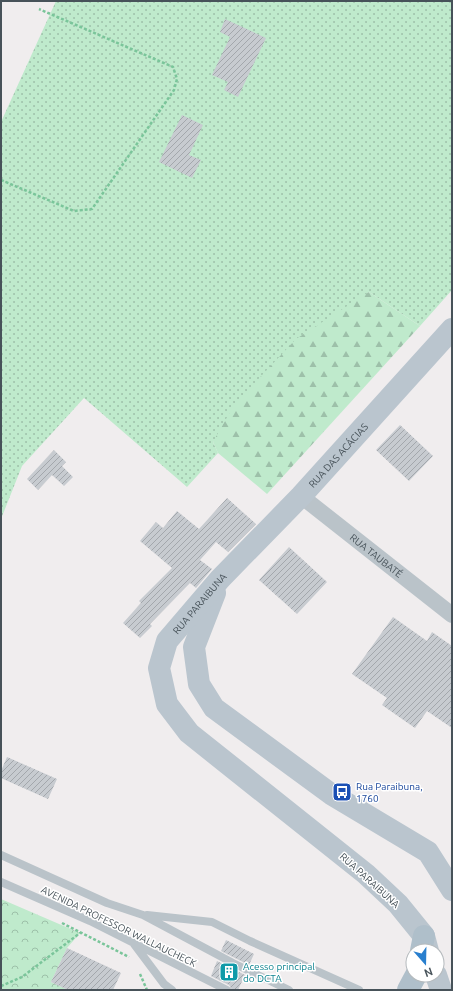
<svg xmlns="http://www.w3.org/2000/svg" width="453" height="991" font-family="Ubuntu,sans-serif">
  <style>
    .grass { fill: url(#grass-dots) }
    .forest { fill: url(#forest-firs) }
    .park { fill: url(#park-crowns) }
    .building { fill: url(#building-hatch) }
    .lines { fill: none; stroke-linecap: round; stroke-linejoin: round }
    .path { stroke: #7ac59a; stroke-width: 2.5; stroke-dasharray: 3 2; stroke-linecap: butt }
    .lane { stroke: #bac3c9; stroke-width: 8 }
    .street { stroke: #bac3c9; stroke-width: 16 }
    .secondary { stroke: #bac5ce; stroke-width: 22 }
    .primary { stroke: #afbfca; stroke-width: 22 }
    .labels { text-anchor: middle; stroke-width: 3; stroke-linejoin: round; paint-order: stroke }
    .street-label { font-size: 10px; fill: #475259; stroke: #fff }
    .transit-label { font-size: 10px; fill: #164399; stroke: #fff; text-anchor: start }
    .culture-label { font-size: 10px; fill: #0d838f; stroke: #fff; text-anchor: start }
  </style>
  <defs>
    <pattern id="grass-dots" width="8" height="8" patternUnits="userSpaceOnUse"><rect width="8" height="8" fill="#bfeacc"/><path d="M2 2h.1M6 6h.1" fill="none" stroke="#9dc0a9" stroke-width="1.8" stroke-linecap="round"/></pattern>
    <pattern id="forest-firs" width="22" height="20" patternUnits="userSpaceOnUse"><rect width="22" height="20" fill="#bfeacc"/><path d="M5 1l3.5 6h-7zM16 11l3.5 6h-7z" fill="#9dc0a9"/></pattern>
    <pattern id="park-crowns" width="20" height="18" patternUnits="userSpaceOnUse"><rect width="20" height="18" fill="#bfeacc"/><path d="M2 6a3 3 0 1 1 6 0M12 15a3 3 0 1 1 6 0" fill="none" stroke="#9dc0a9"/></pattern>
    <pattern id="building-hatch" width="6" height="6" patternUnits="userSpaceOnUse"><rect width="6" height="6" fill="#c7cbd0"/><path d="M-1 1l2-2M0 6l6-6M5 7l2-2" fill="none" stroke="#a3a7ac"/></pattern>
  </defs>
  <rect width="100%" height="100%" fill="#f0edee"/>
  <path class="grass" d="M56 1H452V290L420 326 369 292 213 442 218 453 187 487 84 398 22 466 1 519V122Z"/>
  <path class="forest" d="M369 292 420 326 267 494 218 453 213 442 234 405 296 339Z"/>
  <path class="park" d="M1 899 80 933 67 948 51 982 68 990H1Z"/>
  <path class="building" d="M225 19 266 38 238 97 224 90 228 82 212 75 230 37 220 32Z
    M182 115 203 125 189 155 201 160 192 178 159 162Z
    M400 425 433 456 409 481 376 450Z
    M54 450 66 462 62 466 73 477 64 486 52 475 38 490 27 479Z
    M227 498 256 524 228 552 216 542 200 560 212 569 196 588 190 583 150 624 152 626 140 638 123 623 141 603 139 601 172 568 140 541 156 522 163 528 177 511 199 529Z
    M289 547 327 582 297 614 259 580Z
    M393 617 427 641 432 632 452 646V728L427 711 415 728 382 705 387 698 352 674Z
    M7 757 57 779 48 799 1 778V771Z
    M226 940 254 954 249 965 221 951Z
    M67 948 121 973 113 990H68L51 982Z
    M217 961 245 975 238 990H232L229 985 211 976Z"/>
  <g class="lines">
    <path class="path" d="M1 180 74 211 92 209 174 90 177 79 173 67 39 9
      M62 923 129 957
      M140 974 147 990
      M1 986 22 977 80 933"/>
    <path class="lane" d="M1 855 107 903 143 915 233 963 289 990
      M1 882 90 921 227 990
      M147 915 212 922 250 941 359 990
      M134 944 164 984 172 990"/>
    <path class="street" id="s1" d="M301 496 452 615"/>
    <g class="secondary">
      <path d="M215 593 194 647 199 684 214 708 331 794 428 852 452 890"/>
      <path id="s2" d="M428 951 424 936 398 904 366 874 189 733 167 704 159 668 167 641 220 579 301 496 452 329"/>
      <path d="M436 975 441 990"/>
    </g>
    <path class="primary" d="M421 951 424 936
      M408 990 416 975"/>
  </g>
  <defs>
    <g id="bus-square" transform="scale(1)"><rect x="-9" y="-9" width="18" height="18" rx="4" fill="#1a4fb4" stroke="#fff"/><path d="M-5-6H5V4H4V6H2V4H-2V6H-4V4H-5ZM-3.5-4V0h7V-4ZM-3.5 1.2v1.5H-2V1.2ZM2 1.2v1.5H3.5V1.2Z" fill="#fff"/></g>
    <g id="building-square" transform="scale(1)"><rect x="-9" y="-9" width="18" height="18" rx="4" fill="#0f9aa8" stroke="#fff"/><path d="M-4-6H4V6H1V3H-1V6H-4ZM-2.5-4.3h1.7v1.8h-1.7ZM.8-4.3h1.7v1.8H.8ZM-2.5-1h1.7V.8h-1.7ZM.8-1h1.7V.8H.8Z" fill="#fff"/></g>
  </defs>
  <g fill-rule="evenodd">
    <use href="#bus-square" x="342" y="792"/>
    <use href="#building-square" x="229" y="972"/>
  </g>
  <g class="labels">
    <g class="street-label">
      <text dy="4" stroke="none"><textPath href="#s2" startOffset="681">RUA DAS ACÁCIAS</textPath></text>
      <text dy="4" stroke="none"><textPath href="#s1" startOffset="96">RUA TAUBATÉ</textPath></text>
      <text dy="4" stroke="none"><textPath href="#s2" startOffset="478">RUA PARAIBUNA</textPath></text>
      <text transform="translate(370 880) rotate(42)" y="4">RUA PARAIBUNA</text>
      <text transform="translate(119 926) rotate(26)" y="4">AVENIDA PROFESSOR WALLAUCHECK</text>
    </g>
    <g class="transit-label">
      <text x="356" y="790">Rua Paraibuna,<tspan x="356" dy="12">1760</tspan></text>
    </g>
    <g class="culture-label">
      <text x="243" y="970">Acesso principal<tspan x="243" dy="12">do DCTA</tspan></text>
    </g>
  </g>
  <rect width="453" height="991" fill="none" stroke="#475259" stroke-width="4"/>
  <g transform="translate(425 963) rotate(160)"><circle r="19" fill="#ffffff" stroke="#b5babd"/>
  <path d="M0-3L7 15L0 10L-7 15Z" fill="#297fce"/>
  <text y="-6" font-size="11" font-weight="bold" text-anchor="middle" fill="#475259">N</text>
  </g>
</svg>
